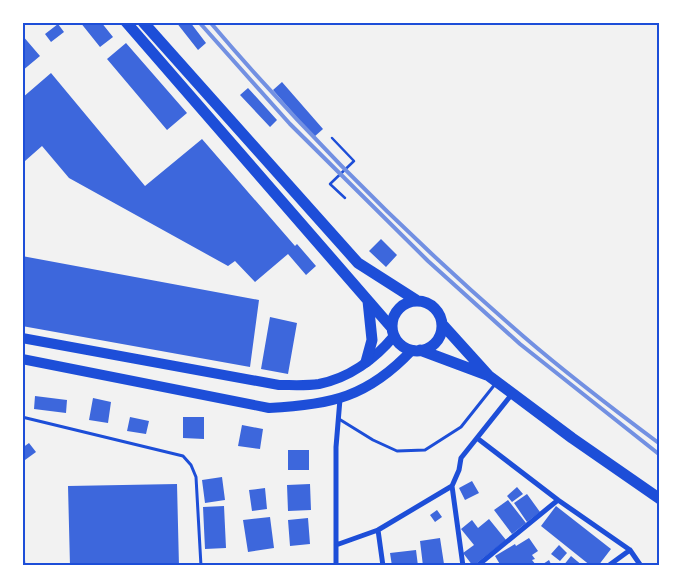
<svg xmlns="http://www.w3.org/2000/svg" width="682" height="588" font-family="'Nunito Sans',sans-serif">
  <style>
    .building { fill: #3d67dc }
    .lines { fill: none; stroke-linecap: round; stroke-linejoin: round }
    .path { stroke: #1d4ed8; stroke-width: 2.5 }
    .service { stroke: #1d4ed8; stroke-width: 3 }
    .minor { stroke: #1d4ed8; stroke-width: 5 }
    .secondary { stroke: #1d4ed8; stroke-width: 10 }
    .primary { stroke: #1d4ed8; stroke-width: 11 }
    .rail { stroke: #7290e2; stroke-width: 4 }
    .neatline { fill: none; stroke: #1d4ed8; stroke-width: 2 }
  </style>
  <rect width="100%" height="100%" fill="#f2f2f2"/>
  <path class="building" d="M80 22H101L113 37 100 47Z
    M176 22H190L206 43 198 50Z
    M58 24 64 32 51 42 45 34Z
    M22 35 40 56 22 71Z
    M126 43 187 113 167 130 107 59Z
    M51 73 145 186 202 139 295 246 297 244 316 266 306 275 288 254 255 282 235 261 228 266 69 178 42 146 25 161 22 158V98Z
    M282 82 323 129 314 137 273 90Z
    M248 88 277 120 270 127 240 95Z
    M381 239 397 255 386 267 369 251Z
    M22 256 259 300 250 367 22 326Z
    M270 317 297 323 288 374 261 369Z
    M35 396 67 400 66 413 34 409Z
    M93 398 111 402 108 423 89 420Z
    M130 417 149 421 146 434 127 431Z
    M183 417H204V439L183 438Z
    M242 425 263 429 260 449 238 446Z
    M29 443 36 452 25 460 22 457V448Z
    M288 450H309V470H288Z
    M222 477 225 500 205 503 202 480Z
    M472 481 479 493 465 500 459 488Z
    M177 484 179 566H70L68 486Z
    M310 484 311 510 288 511 287 485Z
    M517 487 523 494 512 502 507 496Z
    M265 488 267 509 252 511 249 490Z
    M527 494 540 512 527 522 514 503Z
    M508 500 526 523 512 534 494 510Z
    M224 506 226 548 205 549 203 507Z
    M556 506 611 549 598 566H591L541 526Z
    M437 510 442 517 435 522 430 515Z
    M270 517 274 548 248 552 243 520Z
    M308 518 310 544 290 546 288 520Z
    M489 519 506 540 473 566 463 553 474 545 461 529 472 520 478 528Z
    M440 538 444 564 423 566 420 541Z
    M529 538 538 551 532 555 535 559 532 560 536 565 501 566 495 556 515 544 516 546Z
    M559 545 567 553 560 561 551 554Z
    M416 550 418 566H392L390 553Z
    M571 556 583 566H563Z
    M549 560 552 566H540Z"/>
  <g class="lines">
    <path class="path" d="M332 138 354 161 330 184 345 198"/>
    <path class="service" d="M22 417 183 456 191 465 196 477 201 566
      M339 419 373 440 397 451 425 450 461 427 496 383
      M22 541 24 566"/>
    <path class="minor" d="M477 438 558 500 630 550 641 566
      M378 530 383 566
      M336 545 378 530 452 486
      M336 566V447L340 399
      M463 566 452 486 459 470 461 458 512 394
      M477 566 558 500
      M608 566 630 550"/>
    <path class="secondary" d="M22 338 279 385C292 385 306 386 319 384 349 378 375 359 394 336
      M22 359 269 408C331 405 368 397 412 350"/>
    <path class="primary" d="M126 22 391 327
      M143 22 358 263 416 300
      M392 326a25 25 0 1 1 50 0a25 25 0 1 1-50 0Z
      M442 324 489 376 572 438 660 499
      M420 350 487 375
      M366 362 372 340 368 301"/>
    <path class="rail" d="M199 22 290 124 428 261 520 344 660 455
      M210 22C305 134 412 240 523 336 567 374 613 409 660 444"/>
  </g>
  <rect width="682" height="588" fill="none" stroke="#ffffff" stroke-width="48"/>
  <rect x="24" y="24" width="634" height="540" class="neatline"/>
</svg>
